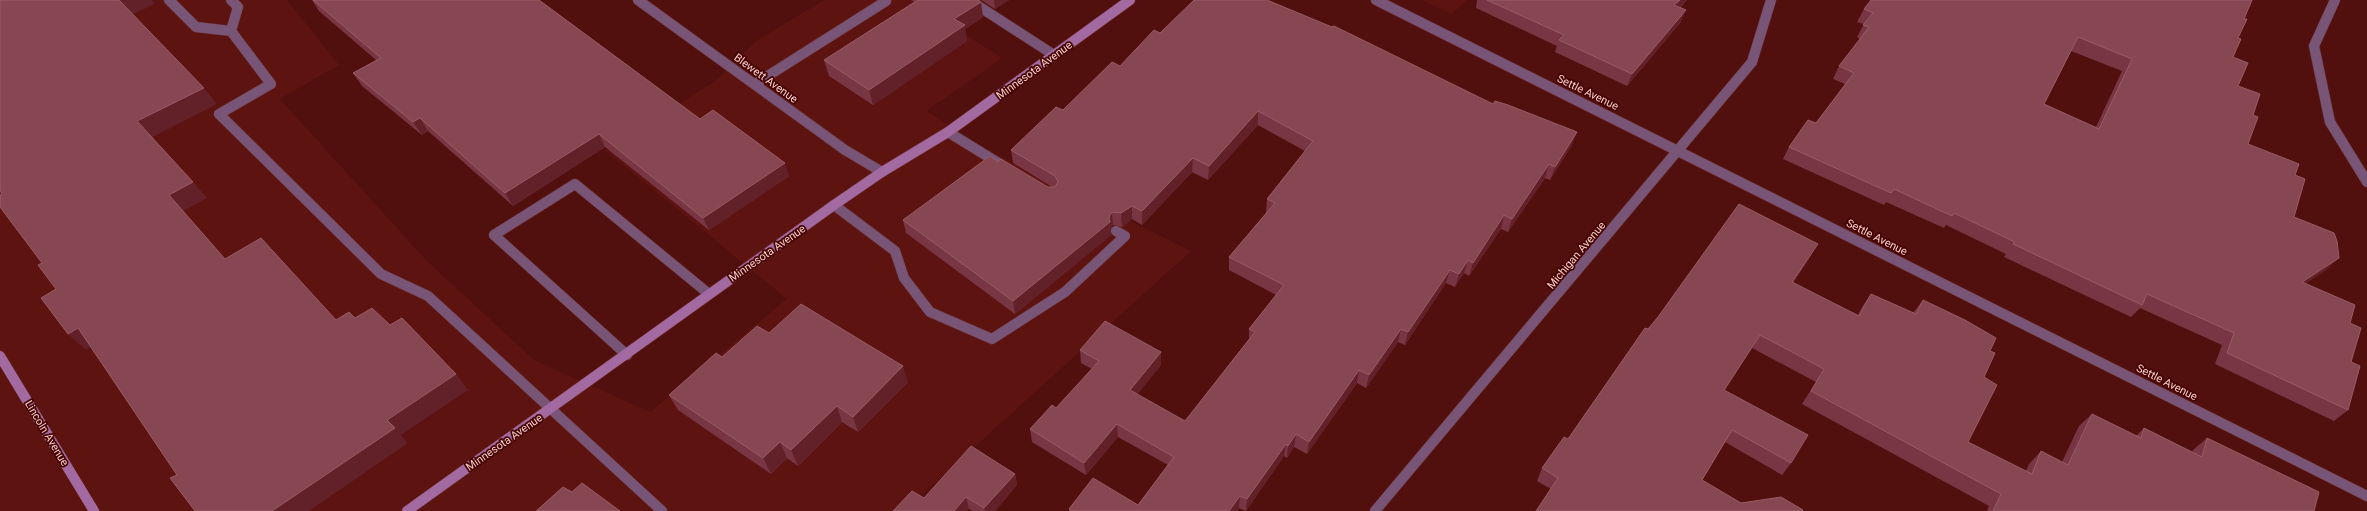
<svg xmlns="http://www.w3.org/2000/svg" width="2367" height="511" font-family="Roboto,sans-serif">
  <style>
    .built { fill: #5d1310 }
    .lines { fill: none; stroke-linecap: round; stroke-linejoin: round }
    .service-casing { stroke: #6c2f2b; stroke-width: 11 }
    .minor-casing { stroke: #6c2f2b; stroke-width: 11 }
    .secondary-casing { stroke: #6c2f2b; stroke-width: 11 }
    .service { stroke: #785477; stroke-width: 10 }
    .minor { stroke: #785477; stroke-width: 10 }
    .secondary { stroke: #a36aa2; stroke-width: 10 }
    .wall { fill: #783645; fill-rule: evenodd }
    .shaded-wall { fill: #622029 }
    .building { fill: #864753; stroke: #985c66; fill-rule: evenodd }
    .labels { text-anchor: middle; stroke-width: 3.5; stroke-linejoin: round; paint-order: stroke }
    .street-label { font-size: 11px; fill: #f9cfc9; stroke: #450304 }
  </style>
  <rect width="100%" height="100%" fill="#51100d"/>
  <path class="built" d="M0 0H287L339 65 280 99 427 261 534 360 650 412 787 299 605 150 714 82 756 41 824 0H911L1002 58 927 111 983 148 1191 251 904 511H0Z
    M1421 0H1467L1452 14Z"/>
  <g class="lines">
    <g class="service-casing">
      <path id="service" d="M169 0 196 27 231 31
        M231 0 238 7 231 31 271 84 219 114 381 274 428 296 662 511
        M969 0 1054 55
        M755 84 886 1
        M948 132 1000 164
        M834 205 895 251 904 278 930 312 992 339 1065 292 1125 236 1116 231
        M627 355 494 235 575 184 709 294"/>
    </g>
    <g class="minor-casing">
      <path id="minor" d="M638 0 845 150 882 172
        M1376 0 2367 496
        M2335 0 2314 46 2330 122 2367 182
        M1375 511 1752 62 1771 0"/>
    </g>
    <g class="secondary-casing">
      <path id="secondary" d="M0 356 94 511
        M407 511 834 205 882 172 948 132 1130 0"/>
    </g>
    <use href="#service" class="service"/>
    <use href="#minor" class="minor"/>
    <use href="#secondary" class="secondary"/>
  </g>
  <path class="wall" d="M312 0H539L700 119 789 176 709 230 605 147 513 206 428 131 422 135 362 86 353 73 376 60 319 11Z
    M911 0H978L983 17 965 29 967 41 873 105 829 76 824 60 914 2Z
    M981 0H1009L995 9Z
    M1477 0H1687L1680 8 1681 22 1627 86 1555 52 1557 46 1476 8Z
    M1864 9 2244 19 2238 38 2233 57 2238 86 2253 115 2248 144 2295 175 2294 217 2326 270 2306 283 2350 323 2351 362 2348 410 2334 421 2215 364 2222 345 2140 308 2131 317 2004 257 2006 254 1946 225 1944 228 1886 202 1884 205 1783 159 1789 147 1816 123 1845 84 1833 79 1839 66 1860 39 1857 37 1864 24 1857 22ZM2071 51 2122 71 2096 127 2044 104Z
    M1160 33 1572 145 1550 180 1545 178 1508 232 1501 229 1469 276 1464 273 1455 287 1446 283 1405 345 1398 342 1366 388 1357 383 1307 454 1294 447 1287 458 1284 456 1246 511 1239 508 1237 511H1069V509L1138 505 1168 465 1118 437 1086 475 1032 442 1030 429 1056 408 1092 369 1081 363 1080 350 1161 352V365L1137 394 1185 421 1249 339V329L1276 295 1229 270V257L1266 213 1267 199 1305 151 1258 125 1208 180 1192 172 1142 225 1132 219 1122 227 1113 225 1111 229V235L1015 314 906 233 903 220 998 162 1048 187H1052L1013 163 1011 150 1063 110 1120 66Z
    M1810 257 1793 283 1858 315 1862 307 1871 294 1913 313 1923 300 1990 351 1968 442 2026 471 2029 464 2041 451 2062 462 2079 426 2092 414 2136 436 2144 428 2192 452 2193 450 2207 438 2314 511H1987L1989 506 1802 404 1816 382 1752 348 1725 390 1791 463 1782 475 1725 442 1702 480 1741 503 1803 510 1551 489 1537 481 1542 468 1568 439 1648 329Z
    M769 333 908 382 858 432 842 422 798 466 787 458 771 474 678 410 669 395 722 357Z
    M1015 474 1017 485 995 511H973L969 509 924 498Z"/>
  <path class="shaded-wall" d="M119 0H152L155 4 131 15Z
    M994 0H1009L995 9Z
    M1680 0H1687L1670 17 1674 5Z
    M981 2 983 17 965 29 967 41 873 105 869 90 954 19Z
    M1686 10 1681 22 1627 86 1632 74Z
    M204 88 217 104 151 138 137 121Z
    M1258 111V125L1208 180 1209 166Z
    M420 118 428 131 422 135 413 122Z
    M1577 132 1572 145 1550 180 1555 167Z
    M599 134 605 147 513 206 505 193Z
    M1193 158 1192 172 1142 225V211Z
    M785 163 789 176 709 230 703 218Z
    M1549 164 1545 178 1508 232 1512 219Z
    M193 182 207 198 183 211 169 195Z
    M1132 206V219L1122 227 1121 213Z
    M1112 212 1113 225 1111 229V235L1015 314 1013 301 1109 217Z
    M1504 215 1501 229 1469 276 1473 263Z
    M1818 244 1810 257 1784 295 1792 282Z
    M2339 258 2326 270 2290 294 2302 282Z
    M1468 260 1464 273 1455 287 1459 274Z
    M1450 270 1446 283 1405 345 1408 332Z
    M78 328 95 344 86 350 68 334Z
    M1401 329 1398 342 1366 388 1369 375Z
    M1760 335 1752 348 1717 402 1724 390Z
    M1161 352V365L1131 403 1130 390Z
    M903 366 908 382 858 432 853 417Z
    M1359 370 1357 383 1307 454 1309 442Z
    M456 374 468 390 401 435 408 443 309 511H272L387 420Z
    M837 406 842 422 798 466 791 450Z
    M1117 424 1118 437 1086 475 1084 463Z
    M1296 434 1294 447 1287 458 1288 446Z
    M780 442 787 458 771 474 763 458Z
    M1286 444 1284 456 1246 511 1247 499Z
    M1015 474 1017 485 995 511H985L984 508Z
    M1240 496 1239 508 1237 511H1229Z
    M966 497 969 509 967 511H954Z"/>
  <path class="building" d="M0 0H119L204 88 137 121 193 182 169 195 225 259 261 238 336 320 349 312 355 318 372 308 390 325 402 318 456 374 387 420 395 428 272 511H195L170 478 177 475 78 328 68 334 41 298 56 289 38 265 42 263 0 207V195L2 194 0 191Z
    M313 0H539L700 119 713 110 785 163 703 218 599 134 505 193 420 118 413 122 353 73 381 58Z
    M918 0H978L981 2 954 19 965 25 869 90 824 60Z
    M1194 0H1267L1332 27 1334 26 1493 104 1495 101 1508 105 1577 132 1555 167 1549 164 1512 219 1504 215 1473 263 1468 260 1459 274 1450 270 1408 332 1401 329 1369 375 1359 370 1309 442 1296 434 1288 446 1286 444 1247 499 1240 496 1229 511H1071L1069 509 1093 478 1138 505 1174 457 1117 424 1084 463 1030 429 1052 405 1056 408 1099 361 1080 350 1105 321 1161 352 1130 390 1185 421 1255 332 1249 329 1284 285 1229 257 1275 203 1267 199 1313 141 1258 111 1209 166 1193 158 1142 211 1132 206 1121 213 1112 212 1109 217 1110 222 1013 301 903 220 990 156 998 162 1001 159 1048 187H1055L1058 182 1055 176 1011 150 1056 107 1063 110 1112 62 1120 66 1154 30 1160 33Z
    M1487 0H1680L1674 5 1686 10 1632 74 1559 40 1564 35Z
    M1871 0H2252L2244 19H2247L2238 38 2241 39 2233 57 2248 63 2238 86 2260 94 2253 115 2258 117 2248 144 2299 164 2295 175 2305 179 2294 217 2334 233 2337 241 2339 258 2302 282 2355 305 2350 323 2361 328 2351 362 2360 366 2348 410 2227 353 2234 333 2147 294 2142 305 2013 244 2015 242 1954 213 1952 216 1894 189 1891 193 1789 147 1808 120 1816 123 1854 73 1839 66 1869 27 1863 25 1873 13 1864 9ZM2078 37 2132 59 2099 129 2044 104Z
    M1739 204 1818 244 1792 282 1859 316 1871 294 1916 314 1923 300 1965 320 1996 338 1990 351 1995 353 1984 377 1997 385 1968 442 2032 474 2041 451 2068 465 2092 414 2141 438 2144 428 2202 457 2207 438 2319 492 2314 511H1993L2001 494 1811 391 1824 369 1760 335 1724 390 1808 435 1791 463 1732 430 1702 480 1741 503 1781 497 1803 510 1802 511H1536L1558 478 1542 468 1564 437 1568 439 1645 328 1648 329 1658 317Z
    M801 304 903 366 853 417 837 406 791 450 780 442 763 458 669 395 716 353 722 357 757 326 769 333Z
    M971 446 1015 474 984 508 966 497 954 511H893L912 491 924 498Z
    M582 483 620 511H536L563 487 572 492Z"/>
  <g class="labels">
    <g class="street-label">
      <text transform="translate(1034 70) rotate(-36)" y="4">Minnesota Avenue</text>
      <text transform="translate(766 78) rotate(36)" y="4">Blewett Avenue</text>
      <text transform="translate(1588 92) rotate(26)" y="4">Settle Avenue</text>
      <text transform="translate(1877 237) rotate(27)" y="4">Settle Avenue</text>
      <text transform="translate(767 253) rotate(-35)" y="4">Minnesota Avenue</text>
      <text transform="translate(1576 255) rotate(-50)" y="4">Michigan Avenue</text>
      <text transform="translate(2167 382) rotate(27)" y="4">Settle Avenue</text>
      <text transform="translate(47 433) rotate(59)" y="4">Lincoln Avenue</text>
      <text transform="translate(504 442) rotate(-35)" y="4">Minnesota Avenue</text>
    </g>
  </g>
</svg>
